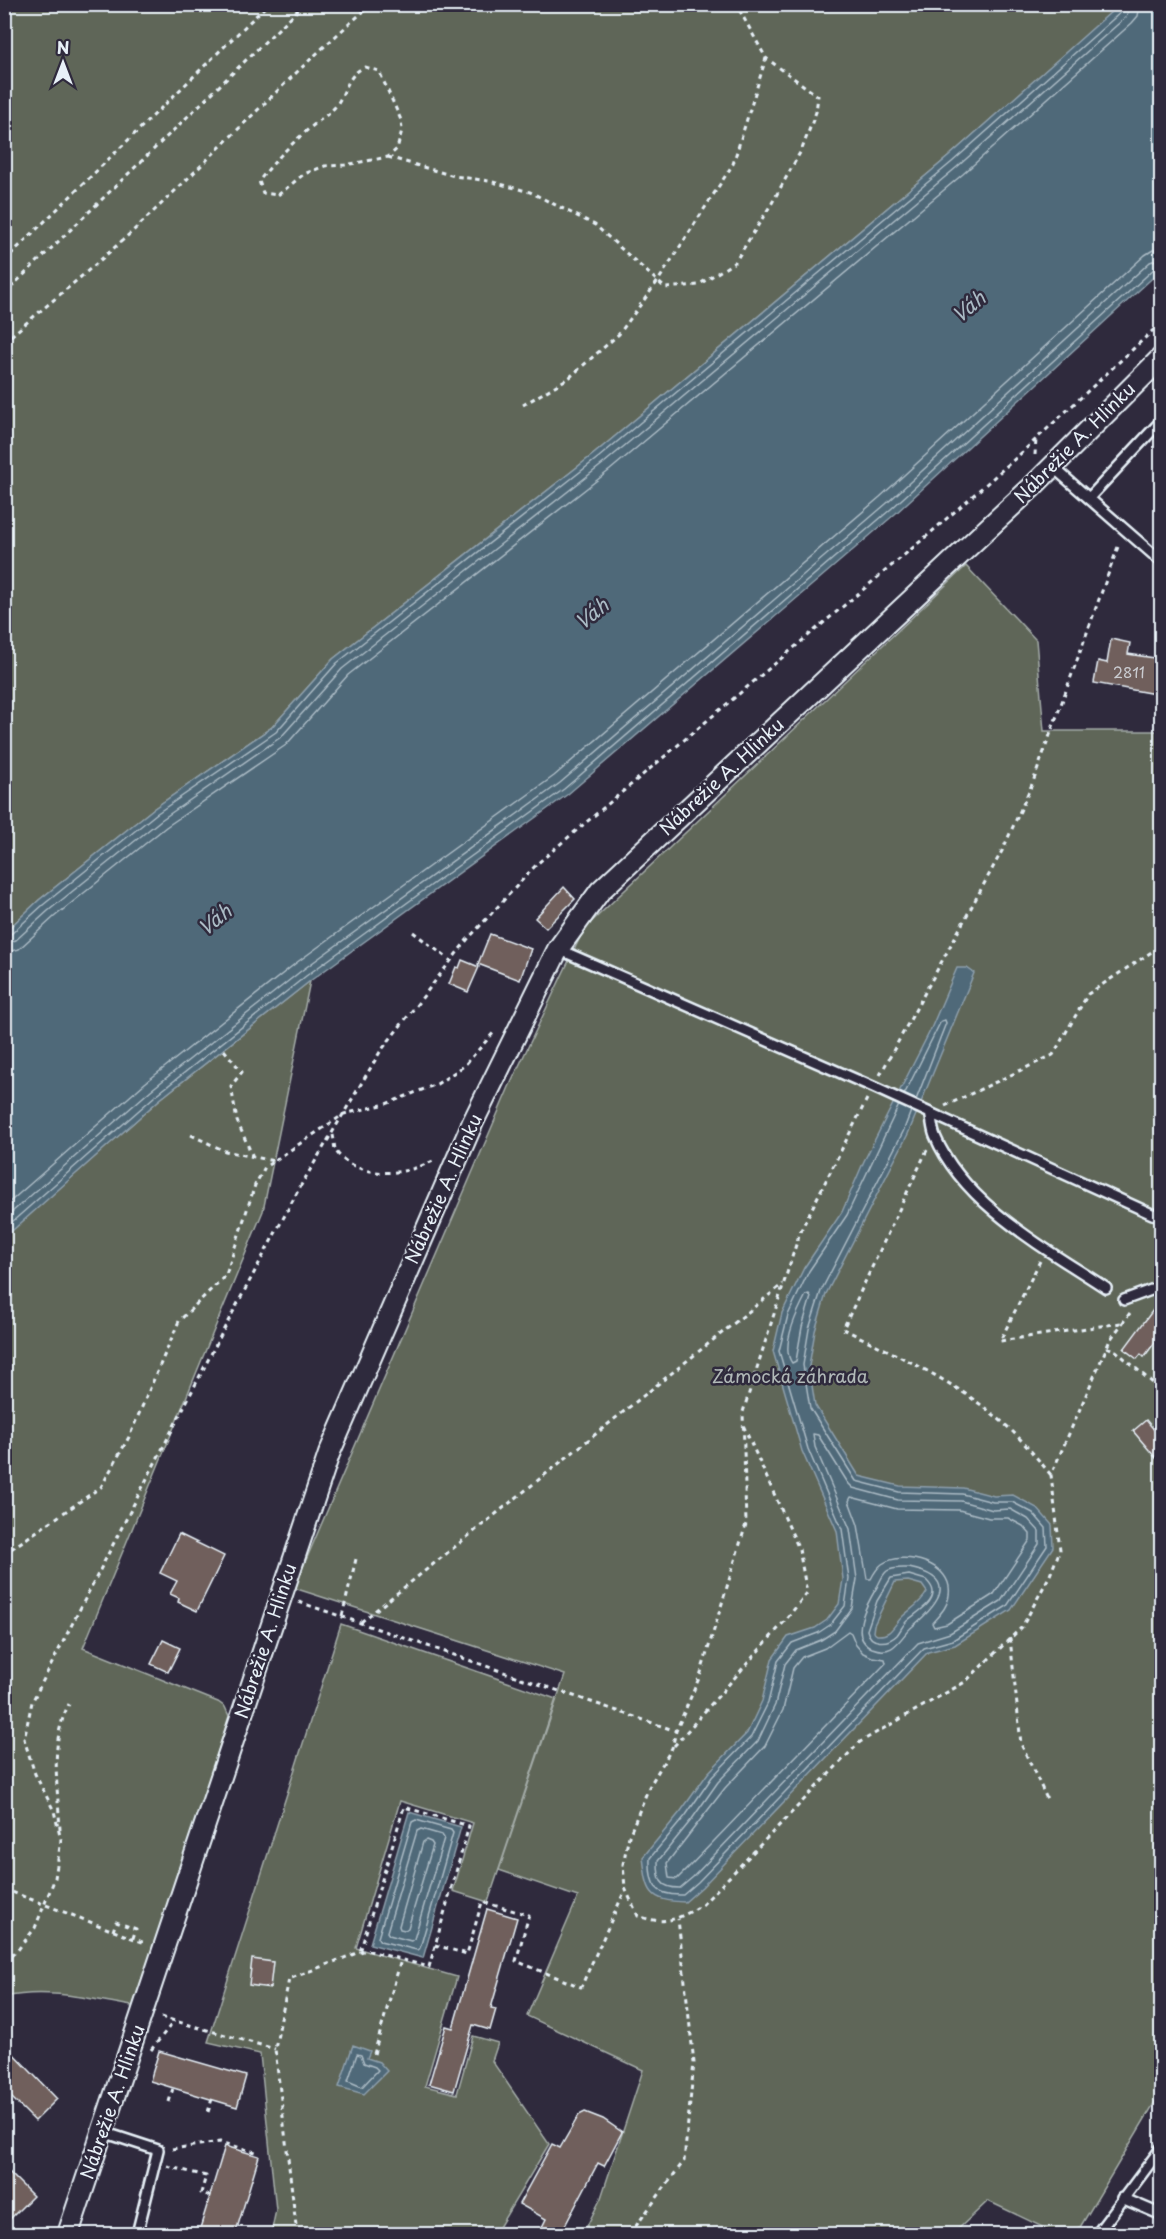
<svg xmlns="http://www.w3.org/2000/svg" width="1166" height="2239" font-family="'Playpen Sans',sans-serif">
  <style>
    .green { fill: #5f6659; stroke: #a4aca8; stroke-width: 1.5 }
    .water { fill: #506979; stroke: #8d9fac; stroke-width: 1.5; fill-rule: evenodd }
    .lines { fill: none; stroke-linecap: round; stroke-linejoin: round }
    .shore { stroke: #abbbc5; stroke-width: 1.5 }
    .building { fill: #6f5e5c; stroke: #e8f1f8; stroke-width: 1.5 }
    .lane-casing { stroke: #e8f1f8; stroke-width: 14 }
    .street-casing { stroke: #e8f1f8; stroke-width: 24 }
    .path { stroke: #e8f1f8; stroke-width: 3; stroke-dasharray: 4.5 4.5; stroke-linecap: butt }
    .lane { stroke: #2f2a3d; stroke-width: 9 }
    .street { stroke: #2f2a3d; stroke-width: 20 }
    .labels { text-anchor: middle; stroke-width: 5; stroke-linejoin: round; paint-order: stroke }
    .number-label { font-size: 15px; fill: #caccd1 }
    .street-label { font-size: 18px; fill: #e8f1f8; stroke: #2f2a3d }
    .park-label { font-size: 18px; fill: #b1b9b8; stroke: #2f2a3d }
    .water-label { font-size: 20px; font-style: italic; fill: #abbbc5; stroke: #2f2a3d }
  </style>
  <rect width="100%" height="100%" fill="#2f2a3d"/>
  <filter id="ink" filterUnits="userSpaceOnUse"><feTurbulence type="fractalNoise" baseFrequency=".0167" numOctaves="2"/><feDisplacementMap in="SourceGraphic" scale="12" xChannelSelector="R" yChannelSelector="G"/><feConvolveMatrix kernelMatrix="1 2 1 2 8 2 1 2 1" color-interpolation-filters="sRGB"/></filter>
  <g filter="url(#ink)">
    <path class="green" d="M5 5H1120L948 157 595 453 333 659 272 727 153 809 39 900 5 932Z
      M966 566 1036 640 1044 731H1161V2092L1076 2234H1057L988 2201 953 2234H583L601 2198 643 2070 527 2016 578 1897 499 1870 565 1675 294 1588 509 1087 584 929Z
      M310 981 263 1211 83 1648 218 1702 225 1707 229 1716 138 2007C95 2000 48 1987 5 1997L4 1237 159 1100Z
      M341 1624 556 1699 488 1902 453 1891 473 1823 400 1801 356 1948 457 1977 425 2086 457 2094 473 2036 498 2043 492 2061 549 2144 495 2234H271L276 2210 260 2054 208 2042Z"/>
    <path class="water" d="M1120 4 1161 5V270L895 514 568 794 310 981 159 1100 5 1237V932L39 900 153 809 272 727 333 659 595 453 948 157Z
      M957 968H967L974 973 908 1134 826 1294 815 1331 809 1366 815 1405 859 1476 900 1486 963 1488 994 1496 1013 1495 1037 1508 1052 1525 1053 1547 1011 1610 955 1645 928 1652 702 1887 685 1902C648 1901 647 1891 643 1857L681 1811 708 1773 747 1733 762 1701 772 1659 788 1637 815 1628 827 1620 839 1604 843 1579 837 1531 802 1451 773 1351 782 1313 804 1268 842 1212 864 1161 930 1031ZM908 1581 922 1585 927 1592C921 1603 912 1608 903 1616 893 1625 892 1636 877 1635L873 1632 874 1625 895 1582Z
      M409 1812 461 1827 423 1958 370 1944Z
      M353 2045 370 2051 367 2058 379 2062 387 2071 364 2094 339 2087Z"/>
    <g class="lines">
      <path class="shore" d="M4 936 11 934 43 905 156 814 276 732 337 663 599 457 952 162 1121 12 1123 4
        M4 944 16 940 48 911 161 820 281 737 342 669 604 463 957 167 1126 17 1131 4
        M4 953 19 949 54 917 166 827 286 745 348 675 610 470 963 174 1132 23 1138 16 1140 4
        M904 1095 941 1021 945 1020 946 1023 916 1100
        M899 1105 847 1215 809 1271 788 1315 779 1351 808 1449 842 1529 849 1579 845 1606 830 1625 818 1633 792 1643 778 1661 768 1703 751 1737 712 1777 686 1815 650 1858C649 1885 655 1896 683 1895L698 1882 924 1648 953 1640 1007 1606 1047 1546 1046 1528 1033 1513 1012 1502H993L962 1494 899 1492 856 1481 810 1408 803 1365 809 1329 821 1291 903 1132 911 1111
        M4 1207 145 1083 296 963 554 776 880 497 1145 255 1153 250 1162 249
        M4 1219 151 1090 301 971 560 783 886 504 1150 262 1162 258
        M4 1229 155 1096 306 976 564 789 891 509 1155 268 1162 266
        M809 1294 811 1297 802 1327 796 1361 792 1363C780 1347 797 1312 806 1295Z
        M813 1434 818 1435 848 1483 853 1488 898 1500 961 1501 993 1510 1010 1509 1028 1519 1039 1531V1544L1001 1601 950 1633 918 1643 693 1877 680 1888C659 1888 658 1879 658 1861L692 1819 718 1782 758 1741 775 1705 785 1664 796 1650 821 1640 835 1631 852 1608 857 1579 850 1529 815 1447Z
        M851 1497 897 1509 959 1510 989 1518H1008L1023 1526 1030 1534V1540L994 1594 947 1624 934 1627 932 1623C939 1615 948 1607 949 1595 954 1564 904 1549 882 1564 877 1568 874 1573 871 1579H867L858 1525 849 1501Z
        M909 1568C959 1578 940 1603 913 1626 900 1636 896 1657 872 1648 847 1637 868 1602 877 1587 880 1582 882 1575 887 1571 893 1567 902 1568 909 1568Z
        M909 1575 926 1580C929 1583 933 1588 933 1592 933 1604 916 1613 908 1620 903 1624 901 1630 897 1635 888 1644 870 1645 867 1630L877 1601 891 1578Z
        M848 1631 851 1633 856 1645 863 1653 872 1657 885 1659 886 1663 686 1870 677 1879 669 1878 667 1863 725 1788 765 1746 783 1710 793 1668 802 1657 825 1648Z
        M416 1820 451 1830 453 1833 420 1948 417 1950 380 1941 378 1938 412 1822Z
        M421 1829 442 1835 444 1838 414 1939 411 1941 389 1935 387 1932 417 1831Z
        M426 1840 431 1842 433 1845 408 1928 405 1930 400 1929 399 1926 423 1842Z
        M357 2054 361 2055 364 2063 375 2067 378 2070 362 2087 348 2081Z"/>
    </g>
    <path class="building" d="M1111 639 1130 643 1128 654 1161 659V695L1094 683 1098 661 1107 663Z
      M564 887 575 899 546 928 535 918Z
      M490 934 531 949 520 980 478 964Z
      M462 960 479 967 468 992 449 984 456 967 459 968Z
      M1153 1310 1161 1316V1334L1144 1357 1141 1354 1137 1359 1124 1349Z
      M1146 1420 1161 1438V1464L1133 1431Z
      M179 1534 224 1556 197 1611 178 1602 179 1598 170 1594 177 1581 160 1573Z
      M163 1640 180 1648 168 1672 151 1664Z
      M487 1909 517 1918 491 2008 496 2009 490 2030 473 2025 454 2091 429 2084 446 2026 453 2028Z
      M252 1959 273 1962 270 1988 249 1985Z
      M4 2044 57 2099 35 2121 4 2090Z
      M159 2051 246 2076 237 2107 150 2081Z
      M585 2112 603 2119 622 2132 604 2166 598 2163 560 2235H538L546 2219 519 2204 552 2144 560 2148 579 2115Z
      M225 2146 259 2156 235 2235H198Z
      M4 2167 33 2196 4 2225Z"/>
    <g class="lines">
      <g class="lane-casing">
        <path id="lane" d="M1159 362 1162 380
          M1053 467 1162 562
          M1089 498 1162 420
          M558 949 873 1087 1152 1214 1162 1216
          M930 1113C932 1120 932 1129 935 1136 964 1205 1047 1249 1106 1288
          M1124 1300 1162 1286
          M103 2132 158 2150 137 2234
          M1122 2198 1162 2215
          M1097 2234 1162 2147"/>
      </g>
      <g class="street-casing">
        <path id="street" d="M68 2234 329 1454 473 1122 558 949 600 891 1031 488 1162 357"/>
      </g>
      <path class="path" d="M365 67 379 71 401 120 402 130 397 149 388 157 345 165 325 166 304 174 278 195 263 193 259 181C274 161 291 144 310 128 318 121 328 115 335 107 346 93 347 74 365 67Z
        M388 157 454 176 489 181 530 192 595 225 665 288 698 285 735 262 772 203 802 149 816 112 818 96 766 58
        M4 261 268 4
        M4 294 304 4
        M4 342C55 298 108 256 156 209 228 141 296 69 372 4
        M523 405 570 377 619 334 658 281 733 164 766 58 736 4
        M1035 455 1036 439
        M413 932 451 961
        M224 1050 242 1072 231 1086 237 1121 253 1157
        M880 1075 1003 849 1033 782 1119 544
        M867 1099 800 1232 743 1412 746 1524 700 1676 676 1731 672 1748 649 1787 629 1836 623 1864 625 1888 638 1916C666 1926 678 1919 702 1905L860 1742 965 1682 1022 1627 1050 1575 1060 1550 1051 1475 1110 1340 1130 1313
        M945 1106 1053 1055 1088 994 1162 945
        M191 1135 225 1151 274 1161
        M333 1135C334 1139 334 1145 335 1149 338 1156 346 1162 352 1165 380 1178 409 1173 435 1160
        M927 1150 843 1329C902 1357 972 1389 1018 1437 1030 1449 1040 1462 1051 1475
        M1040 1261 1000 1341 1121 1323
        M1107 1347 1116 1351 1162 1391
        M4 1554 101 1487 129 1437 179 1321 226 1275 255 1185 265 1167 344 1114 386 1104 437 1084 464 1066 495 1031
        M299 1602 676 1731
        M342 1616 357 1555
        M361 1622 783 1284
        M1010 1638 1021 1744 1048 1801
        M674 1746 784 1622 807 1593 799 1549 743 1425
        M60 1830C58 1788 49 1742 69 1704
        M4 1889 145 1943
        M113 1931 116 1922 136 1929 133 1938
        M435 1945 467 1954 482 1902 529 1915 516 1961 581 1987 625 1890
        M4 1961 17 1951 35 1928 55 1878 61 1840 54 1811 35 1774 24 1739 32 1702 225 1327 300 1187 380 1052 467 940 537 864 558 846 928 535 1018 456 1162 322
        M161 2017 275 2049
        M151 2050 174 2021
        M374 2054 401 1960
        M169 2102 173 2088
        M208 2112 212 2099
        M172 2149 220 2142 259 2153
        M167 2166 206 2176 201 2193 210 2196
        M297 2234 275 2049 289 1979 357 1953 366 1950 429 1967 469 1826 404 1807 360 1952
        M630 2234 684 2161 694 2063 678 1919"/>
      <use href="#lane" class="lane"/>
      <use href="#street" class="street"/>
    </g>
  </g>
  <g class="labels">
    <g class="number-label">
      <text x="1129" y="678">2811</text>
    </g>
    <g class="street-label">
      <text transform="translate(1075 443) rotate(-45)" y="6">Nábrežie A. Hlinku</text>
      <text transform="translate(722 777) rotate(-43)" y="6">Nábrežie A. Hlinku</text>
      <text transform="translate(444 1189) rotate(-66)" y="6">Nábrežie A. Hlinku</text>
      <text transform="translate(266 1641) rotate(-72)" y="6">Nábrežie A. Hlinku</text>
      <text transform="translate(113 2102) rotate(-71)" y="6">Nábrežie A. Hlinku</text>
    </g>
    <g class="park-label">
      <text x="790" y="1383">Zámocká záhrada</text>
    </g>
    <g class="water-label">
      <text transform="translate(969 307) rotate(-40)" y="7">Váh</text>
      <text transform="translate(592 614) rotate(-39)" y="7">Váh</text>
      <text transform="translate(215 920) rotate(-39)" y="7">Váh</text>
    </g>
  </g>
  <rect width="1166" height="2239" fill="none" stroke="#2f2a3d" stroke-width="24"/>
  <rect x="12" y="12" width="1142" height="2215" fill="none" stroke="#e8f1f8" stroke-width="2" filter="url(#ink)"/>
  <g transform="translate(63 63)" stroke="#2f2a3d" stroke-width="4.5" paint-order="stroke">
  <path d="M0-4.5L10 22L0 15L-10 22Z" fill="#e8f1f8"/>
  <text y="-9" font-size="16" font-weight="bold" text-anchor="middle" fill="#e8f1f8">N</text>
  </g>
</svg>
